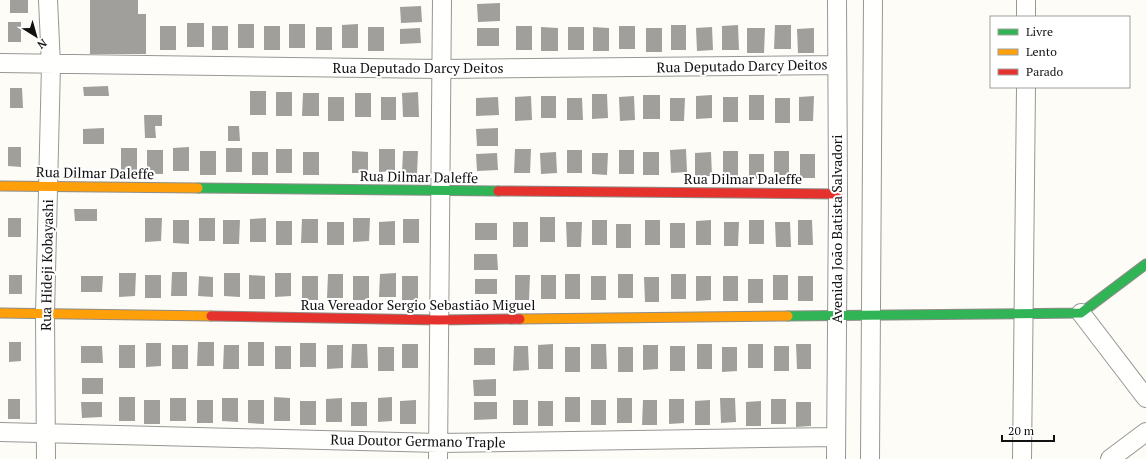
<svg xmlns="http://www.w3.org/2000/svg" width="1146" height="459" font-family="'PT Serif',serif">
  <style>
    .building { fill: #a19f9c }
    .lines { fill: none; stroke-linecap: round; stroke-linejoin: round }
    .street-casing { stroke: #979795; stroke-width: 20 }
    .fast-casing { stroke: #8e8d8b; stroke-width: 11 }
    .slow-casing { stroke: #8e8d8b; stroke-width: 11 }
    .jam-casing { stroke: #8e8d8b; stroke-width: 11 }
    .street { stroke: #fffffe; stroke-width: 18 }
    .fast { stroke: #30b455; stroke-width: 9 }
    .slow { stroke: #ff9f0a; stroke-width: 9 }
    .jam { stroke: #e5322d; stroke-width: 9 }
    .labels { text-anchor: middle; stroke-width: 4; stroke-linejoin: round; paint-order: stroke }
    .street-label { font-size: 14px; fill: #111; stroke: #fff }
  </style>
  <rect width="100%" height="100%" fill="#fdfcf7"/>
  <path class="building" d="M10 0H28V13H10Z
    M90 0H138V14H146V54H90Z
    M500 3V21L478 22 477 4Z
    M421 6 422 22 401 23 400 7Z
    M8 22H21V42H8Z
    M187 23H204V47H187Z
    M238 24H254V48H238Z
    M289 24H305V48H289Z
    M358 24V48H342V25Z
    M671 25H686V50H671Z
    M738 25 739 50H722V26Z
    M775 25H791V49H774Z
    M160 26H176V50H160Z
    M212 26H228V50H212Z
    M264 26H280V50H264Z
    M516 26H532V50H516Z
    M619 26H635V49H619Z
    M316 27H332V50H316Z
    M368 27H384V51H368Z
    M541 27 558 28V51H541Z
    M568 27H584V50H568Z
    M593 27 609 28V51H593Z
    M712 27 713 50 697 51 696 28Z
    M420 28 421 43 400 44V29Z
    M477 28H499V46H477Z
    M646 28H662V52H646Z
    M747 28H765L764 53H747Z
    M814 28V53H798L797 29Z
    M108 86 109 96H84L83 87Z
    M10 88H22L23 108H10Z
    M250 91H266V115H250Z
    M276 92H292V116H276Z
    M418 92 419 117H403L402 93Z
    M303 93H319V116H302Z
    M355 93H371V117H355Z
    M592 94H607L608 118 592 119Z
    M643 95H660V119H643Z
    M712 95V118L696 119V96Z
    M749 95H764V120H749Z
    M531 96 532 120 515 121V97Z
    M541 96H556V118H541Z
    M634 96 635 120 620 121 619 97Z
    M814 96 813 121H799V97Z
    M328 97H344V121H328Z
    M381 97H396V120H381Z
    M498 97 499 115 476 116V98Z
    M723 97H738V122H723Z
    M567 98H582L583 120H567Z
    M670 98H685L684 121H670Z
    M775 98H790V123H775Z
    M144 115H162V126H155L156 138H145Z
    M228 126H239L240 141H228Z
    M104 128V144H83V129Z
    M498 128V146H477L476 129Z
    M8 147H21V167L8 166Z
    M189 147V171H173V148Z
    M121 148H137V171L121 172Z
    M226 148H242V172H226Z
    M276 149H292V173H276Z
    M379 149H395V171L379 172Z
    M515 149H531L530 173H514Z
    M686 149 687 172 671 173 670 150Z
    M147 150H163V174H147Z
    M567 150H582V173H567Z
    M619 150H634V174H619Z
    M200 151H216V175H200Z
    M352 151 368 152V173H352Z
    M403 151H418L417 174H402Z
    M723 151H738V176H723Z
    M774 151H789V175H774Z
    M252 152H268V175H252Z
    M303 152H319V175H303Z
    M556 152 557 173 541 174 540 153Z
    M643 152H659V175H643Z
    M711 152 712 176H695V153Z
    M497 153 498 170 477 171 476 154Z
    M592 153H608L607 175 592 174Z
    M749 154H764V179H749Z
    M800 154H815V178H800Z
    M74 209H97V221H75Z
    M540 217H555V242H540Z
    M8 218H21V237H8Z
    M145 218H162L161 241 145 242Z
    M199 218H215V241H199Z
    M266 218V242H250V219Z
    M353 218H370L369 241 353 242Z
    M302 219H318V243H301Z
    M403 219H419V243H403Z
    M173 220H189V244L173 243Z
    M223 220H240L239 244H223Z
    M592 220H607V245H592Z
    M645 220H660V245H645Z
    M711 220V245H696V221Z
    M749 220H764V244H749Z
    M798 220H812L813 245H798Z
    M276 221H292V245H276Z
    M395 221V245H379V222Z
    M327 222H344V245H327Z
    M513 222H528V247H513Z
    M566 222H582L581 247H567Z
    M724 222H739L738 246H724Z
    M775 222H790L791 247H776Z
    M475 223H497V240H475Z
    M670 223H685V248H670Z
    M616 224H631V248H616Z
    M474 254H497L498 270H474Z
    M172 272H187V296H171Z
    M119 273H136L135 296 119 297Z
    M224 273H240V297L224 296Z
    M275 273H291V296L275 297Z
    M396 273V297H379L380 274Z
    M328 274H343V298H327Z
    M565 274H580V299H565Z
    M618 274H633V298H618Z
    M671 274H686V299H671Z
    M9 275H22V294H9Z
    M145 275H161V298H145Z
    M249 275 265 276V299H249Z
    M515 275H530L529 300H515Z
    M541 275H556V299H541Z
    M773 275H788V300H773Z
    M81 276H103L102 292H81Z
    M199 276 213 277V297L198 296Z
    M302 276H318V300H302Z
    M353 276H369V300H353Z
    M402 276H418V300H402Z
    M591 276H606V300H591Z
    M696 276H711V300L696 301Z
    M723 276H738V301H723Z
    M798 276H813V301H798Z
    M644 277H659V302H645Z
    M475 279H497V294H475Z
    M748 279H763V303H748Z
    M9 342H21V361L9 362Z
    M198 342H214V366H197Z
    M248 342H264V366H248Z
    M146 343H161V366L146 367Z
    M300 343H316V367H300Z
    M352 344H367L368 368H351Z
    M402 344H418V368H402Z
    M553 344V369H538V345Z
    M591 344H606L607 369H591Z
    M697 344H712V369H697Z
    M748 344H763V368H748Z
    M796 344H811V369H797Z
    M119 345H135V368H119Z
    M172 345H188V369H172Z
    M224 345H239V369H223Z
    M327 345H343V368L327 369Z
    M643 345H658V369L643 370Z
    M81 346H102L103 363H81Z
    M275 346H291V369H275Z
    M514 346H528L529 370 513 371Z
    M670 346H685V371H670Z
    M774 346H789V371H774Z
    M378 347H394V371H378Z
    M565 347H580V372H565Z
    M618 347H633V372H618Z
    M722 347H737V371L722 372Z
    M474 348H495V365H474Z
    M82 378H103V394H82Z
    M496 379V396H474L473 380Z
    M119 397H135V421H119Z
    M274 397 290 398V421H274Z
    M392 397V421L378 422V398Z
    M565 397H580V422H565Z
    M170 398H186V421H170Z
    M222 398H238V422L222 421Z
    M342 398V422H326V399Z
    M617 398H632V423H617Z
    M720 398H735L736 422 721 423Z
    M8 399H20V419H8Z
    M669 399H684V423L669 424Z
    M771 399H786V424H771Z
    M144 400H160V424H144Z
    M197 400H213V423H197Z
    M248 400H264V424L248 423Z
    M416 400V424H400V401Z
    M513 400H528V425H513Z
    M591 400H606V425H591Z
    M643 400H657V425H642Z
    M710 400V425H695V401Z
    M300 401H316V425H300Z
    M538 401H553V426H538Z
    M761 401V426H746V402Z
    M81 402H102V417L82 418Z
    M351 402H367V426H351Z
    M474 402H497V419L474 420Z
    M796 402H811V426L796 427Z"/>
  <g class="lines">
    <g class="street-casing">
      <path id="street" d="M1026 17V0
        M0 63 441 69 837 65
        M1081 313 1146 398
        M0 432 439 443 836 437
        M46 459 45 314 51 65 48 0
        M438 459 442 0
        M836 459 838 194 837 0
        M870 459 873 0
        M1022 459 1026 87
        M1110 459 1146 432"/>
    </g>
    <g class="fast-casing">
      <path id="fast" d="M198 188 498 191
        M788 316 1081 313 1146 264"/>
    </g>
    <g class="slow-casing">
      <path id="slow" d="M0 186 198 188
        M0 313 211 316
        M520 319 788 316"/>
    </g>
    <g class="jam-casing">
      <path id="jam" d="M498 191 838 194
        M211 316 439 320 520 319"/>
    </g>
    <use href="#street" class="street"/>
    <use href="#fast" class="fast"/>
    <use href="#slow" class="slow"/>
    <use href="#jam" class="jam"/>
  </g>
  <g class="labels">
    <g class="street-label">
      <text transform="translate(742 66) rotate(-1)" y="5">Rua Deputado Darcy Deitos</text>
      <text x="418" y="73">Rua Deputado Darcy Deitos</text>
      <text transform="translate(95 173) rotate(1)" y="5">Rua Dilmar Daleffe</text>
      <text transform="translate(419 177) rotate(1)" y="5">Rua Dilmar Daleffe</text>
      <text x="743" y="184">Rua Dilmar Daleffe</text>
      <text transform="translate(837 229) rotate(-90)" y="5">Avenida João Batista Salvadori</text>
      <text transform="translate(47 265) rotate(-89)" y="5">Rua Hideji Kobayashi</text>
      <text x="418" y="310">Rua Vereador Sergio Sebastião Miguel</text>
      <text transform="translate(418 441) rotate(1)" y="5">Rua Doutor Germano Traple</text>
    </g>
  </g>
  <rect x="990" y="16" width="140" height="72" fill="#ffffff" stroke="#a0a0a0"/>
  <rect x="998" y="29" width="20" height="6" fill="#30b455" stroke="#a0a0a0"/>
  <text x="1026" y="36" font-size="12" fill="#111111">Livre</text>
  <rect x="998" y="49" width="20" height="6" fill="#ff9f0a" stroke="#a0a0a0"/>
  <text x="1026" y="56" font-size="12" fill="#111111">Lento</text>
  <rect x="998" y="69" width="20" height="6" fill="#e5322d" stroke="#a0a0a0"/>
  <text x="1026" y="76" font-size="12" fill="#111111">Parado</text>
  <g transform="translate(36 36) rotate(143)" stroke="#ffffff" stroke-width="3" paint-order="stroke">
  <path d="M0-3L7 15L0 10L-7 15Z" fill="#111111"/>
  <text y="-6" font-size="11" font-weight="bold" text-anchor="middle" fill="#111111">N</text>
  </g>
  <path d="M1002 435v6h52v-6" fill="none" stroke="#111111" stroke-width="2"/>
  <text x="1008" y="435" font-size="12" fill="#111111" stroke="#ffffff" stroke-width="3" paint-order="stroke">20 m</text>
</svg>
